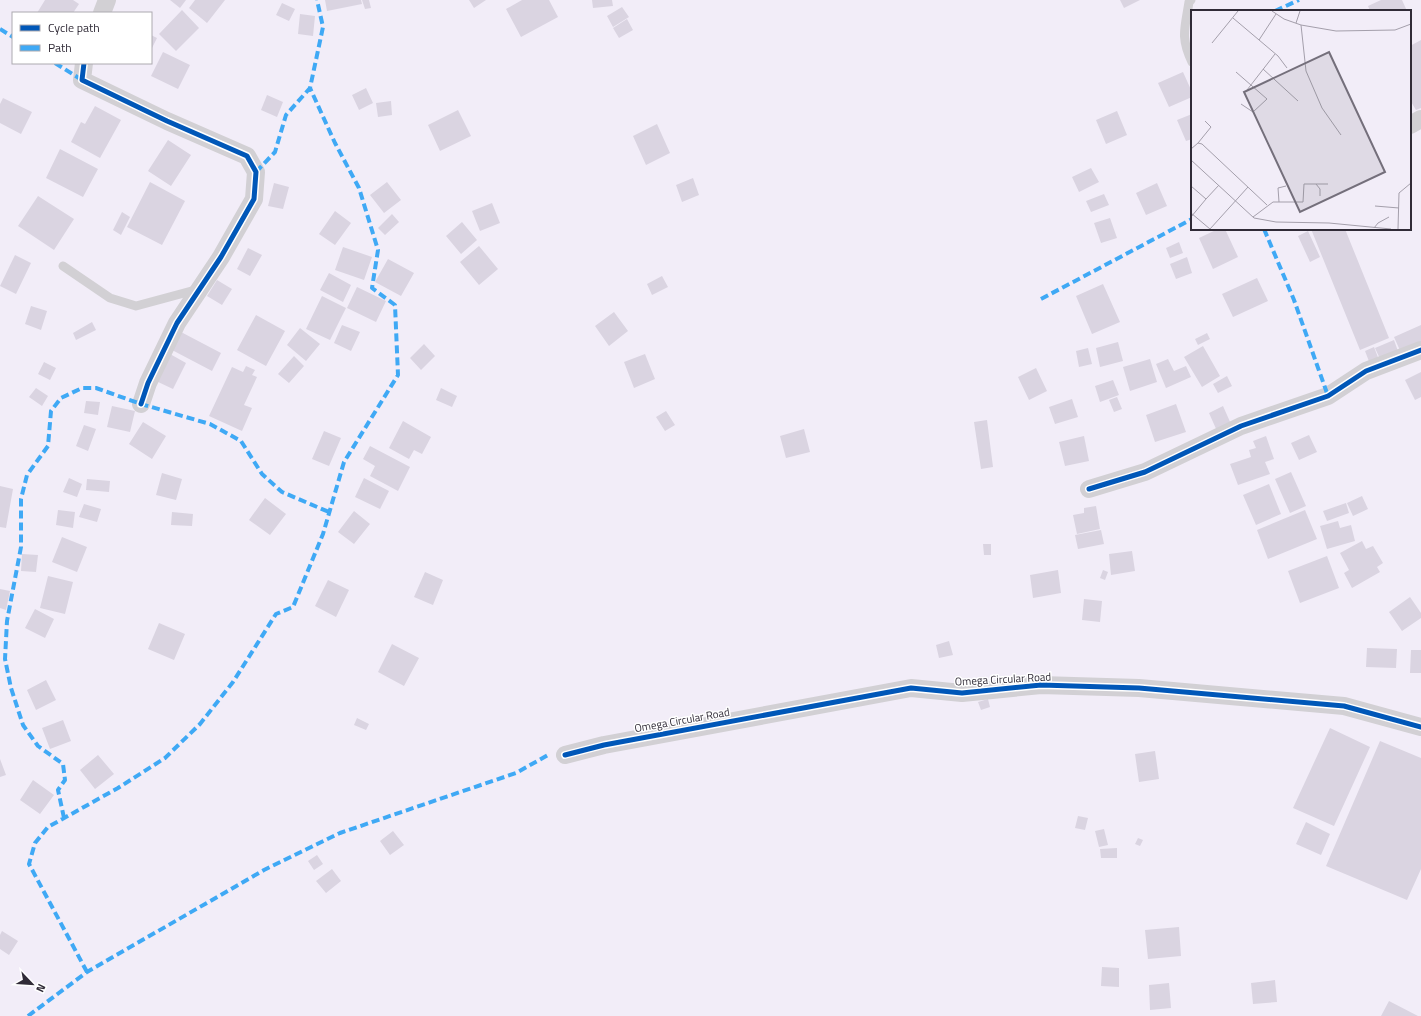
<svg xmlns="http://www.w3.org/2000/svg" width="1421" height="1016" font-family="'Titillium Web',sans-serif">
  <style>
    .building { fill: #dad4e1 }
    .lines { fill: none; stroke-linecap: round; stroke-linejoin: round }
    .service { stroke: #d2d0d4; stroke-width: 9 }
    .minor { stroke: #d2d0d4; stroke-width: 18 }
    .quiet { stroke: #3fa9f5; stroke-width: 4; stroke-dasharray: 8 4; stroke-linecap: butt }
    .cycleway-casing { stroke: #fff; stroke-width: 8 }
    .cycleway { stroke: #0057b8; stroke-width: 5 }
    .labels { text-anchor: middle; stroke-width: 3; stroke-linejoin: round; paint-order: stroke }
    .street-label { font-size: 11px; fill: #302b37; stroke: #fff }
    .inset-road { fill: none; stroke: #a49fab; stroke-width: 1 }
    .view { fill: #746f7b; fill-opacity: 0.15; stroke: #746f7b; stroke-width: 2 }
    .inset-edge { fill: none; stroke: #302b37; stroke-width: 2 }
  </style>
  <rect width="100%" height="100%" fill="#f2edf8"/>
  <path class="building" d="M45 0H73L79 4 73 13H37Z
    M170 0H186L180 8Z
    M195 0H225L207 23 189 8Z
    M325 0H361L362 4 327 11Z
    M362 0H369L371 8 365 9Z
    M469 0H486L474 8Z
    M522 0H549L558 17 521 37 506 9Z
    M592 0H612L613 6 593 8Z
    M1120 0H1140L1124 8Z
    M1381 0H1402L1407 11H1370L1368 6Z
    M282 3 295 9 289 21 276 15Z
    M622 7 629 17 613 27 607 16Z
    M182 10 199 28 176 51 159 34Z
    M300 14 315 16 313 36 298 34Z
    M627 19 633 30 619 38 613 28Z
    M151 35 157 38 151 50Z
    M1421 40V108L1416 110 1410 100V46Z
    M163 52 190 65 178 89 151 76Z
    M1183 72 1192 92V97L1169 107 1158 83Z
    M366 88 373 103 359 110 352 95Z
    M267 95 283 102 277 117 261 110Z
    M3 98 32 112 21 134 0 123V104Z
    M391 101 392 115 378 117 376 103Z
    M95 106 121 120 100 158 71 142 81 122 85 124Z
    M458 110 471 136 440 151 428 125Z
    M1117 111 1127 135 1106 144 1096 120Z
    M1192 114V139L1186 141 1177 120Z
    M657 124 670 153 646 165 633 136Z
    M168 140 191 155 171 186 148 171Z
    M60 149 98 169 83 197 46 178Z
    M1091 168 1099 182 1079 192 1072 177Z
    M693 178 699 195 682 202 676 185Z
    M150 182 185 201 162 245 127 227Z
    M387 182 401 200 384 213 370 195Z
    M274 183 289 187 283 209 268 206Z
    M1157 183 1167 206 1146 215 1136 193Z
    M1104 194 1109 205 1091 212 1086 201Z
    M38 196 74 219 54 250 18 226Z
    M492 203 500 223 480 231 472 211Z
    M335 211 351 223 335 245 319 234Z
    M122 212 130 217 121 235 113 230Z
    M392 214 399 222 385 235 378 228Z
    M1110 218 1117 238 1101 243 1094 223Z
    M462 222 477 240 461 254 446 236Z
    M1218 229H1225L1238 257 1213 269 1199 238Z
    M1311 229H1345L1389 338 1360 350Z
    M1308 231 1320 257 1310 262 1298 236Z
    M1179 242 1183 253 1170 258 1166 248Z
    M479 246 498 269 479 285 460 262Z
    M343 247 372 257 364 280 335 270Z
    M248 248 262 255 250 276 237 269Z
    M15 255 31 263 16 294 0 286Z
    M1187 257 1192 273 1176 279 1170 264Z
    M388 259 414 273 401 296 375 282Z
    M329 273 351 285 343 302 320 290Z
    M662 276 668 287 652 295 647 284Z
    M1257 278 1268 301 1233 317 1222 294Z
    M217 280 232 289 222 305 207 296Z
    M1103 284 1120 322 1092 334 1076 296Z
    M357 287 386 301 376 322 347 308Z
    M322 296 346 308 330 340 306 329Z
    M31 306 47 311 41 330 25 324Z
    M614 312 628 331 609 346 595 326Z
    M256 315 285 331 266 366 237 350Z
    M92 322 96 330 76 340 73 333Z
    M342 325 360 332 351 351 334 343Z
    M1421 325V347L1402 355 1394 337Z
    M300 328 320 344 306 361 287 345Z
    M181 332 221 353 212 371 172 350Z
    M1207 333 1210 339 1198 345 1195 339Z
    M1394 340 1399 354 1381 361 1375 348Z
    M1118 342 1123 361 1100 367 1096 348Z
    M424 344 435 356 421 370 410 358Z
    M1203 346 1220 376 1202 387 1184 357Z
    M1374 347 1379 360 1370 364 1365 351Z
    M1088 348 1092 364 1079 367 1076 351Z
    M170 354 186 363 173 389 156 381Z
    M645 354 655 379 634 388 624 362Z
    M294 356 304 366 289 383 278 374Z
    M1150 359 1157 382 1130 391 1123 367Z
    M1168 359 1174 371 1186 366 1191 377 1166 388 1156 364Z
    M44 362 56 368 50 380 38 374Z
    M246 366 255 370 252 375 257 377 244 405 252 408 242 431 209 416 232 367 243 372Z
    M1036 368 1047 391 1029 400 1018 377Z
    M1421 372V397L1415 400 1405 380Z
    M1227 376 1232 386 1218 393 1213 384Z
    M1113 380 1119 395 1100 402 1095 386Z
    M36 388 48 396 42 406 29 397Z
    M441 388 457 396 452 407 436 400Z
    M1117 397 1122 409 1114 412 1109 400Z
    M1072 399 1078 417 1055 424 1049 407Z
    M86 401 100 402 98 415 84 413Z
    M1176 404 1186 432 1155 442 1146 415Z
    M112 406 135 411 130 432 107 427Z
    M1223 406 1231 424 1217 431 1209 413Z
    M666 411 675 425 665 431 656 417Z
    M987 420 993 467 981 469 974 422Z
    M403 421 431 437 422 454 414 450 409 459 389 448Z
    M143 422 166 436 152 459 129 444Z
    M84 425 96 429 88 451 76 446Z
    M804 429 810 452 786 458 780 436Z
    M324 431 341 438 329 466 312 459Z
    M1309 435 1317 452 1299 460 1291 443Z
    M1084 436 1089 461 1065 466 1059 442Z
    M1266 436 1274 459 1265 462 1270 474 1238 485 1230 464 1251 457 1249 450 1256 448 1253 441Z
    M370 446 410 467 398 491 370 476 375 466 363 459Z
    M1291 472 1306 506 1290 513 1275 479Z
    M162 473 182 479 176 500 156 495Z
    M69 478 82 484 77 497 63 492Z
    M364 478 389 491 380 509 355 497Z
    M87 479 110 481 109 492 86 490Z
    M1269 484 1281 514 1256 525 1243 495Z
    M0 486 13 489 6 528 0 527Z
    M1362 496 1368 509 1353 516 1347 503Z
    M265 498 286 514 270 535 249 520Z
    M1346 503 1349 513 1327 521 1323 511Z
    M84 504 101 509 97 522 79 517Z
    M1096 506 1100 529 1077 534 1073 515 1084 513V508Z
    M58 510 75 512 73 528 56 525Z
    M1305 510 1317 539 1268 559 1257 530Z
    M354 511 370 524 354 544 338 532Z
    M172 512 193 514 192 526 171 525Z
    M1338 521 1340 528 1351 525 1355 541 1327 549 1320 526Z
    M1101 530 1104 544 1078 549 1075 535Z
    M62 537 87 547 77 572 52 562Z
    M1362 541 1366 549 1373 546 1383 563 1377 567 1380 572 1352 588 1344 573 1349 570 1340 553Z
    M983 544H991V555H984Z
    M1132 551 1135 571 1111 575 1109 554Z
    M22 554 38 555 36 572 21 571Z
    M1327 556 1339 588 1300 603 1288 571Z
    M1058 570 1061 593 1033 598 1030 575Z
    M1103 570 1108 572 1105 580 1100 578Z
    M425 572 443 580 433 605 414 597Z
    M48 576 73 582 65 614 40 608Z
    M328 580 349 590 336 617 315 606Z
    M0 589 10 591 6 610 0 608Z
    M1410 597 1421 613V618L1402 631 1389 612Z
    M1084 599 1102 601 1100 622 1082 620Z
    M35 609 54 619 45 638 25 628Z
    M159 623 185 634 174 660 148 649Z
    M949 641 953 655 939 658 936 645Z
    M392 644 419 658 404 686 378 672Z
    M1367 648 1397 649 1396 668 1366 667Z
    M1411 650H1421V673H1410Z
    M46 680 56 700 36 710 27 690Z
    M988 699 990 707 981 710 978 702Z
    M357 718 369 724 366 730 354 725Z
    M63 720 71 741 50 749 42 728Z
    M1330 728 1370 747 1334 826 1293 808Z
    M1380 741 1421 758V869L1407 900 1326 866Z
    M1155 751 1159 779 1139 782 1135 754Z
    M98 755 114 774 95 789 80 770Z
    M0 759 6 775 0 777Z
    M33 780 54 795 40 814 20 800Z
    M1078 816 1088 818 1085 830 1075 828Z
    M1306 822 1330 834 1321 855 1296 844Z
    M1104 829 1108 845 1099 847 1095 831Z
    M393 831 404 845 390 855 380 841Z
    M1138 838 1143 840 1140 846 1135 844Z
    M1117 848V858H1101L1100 849Z
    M317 855 323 864 314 870 308 861Z
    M332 869 341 881 326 893 316 881Z
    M1179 927 1181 956 1148 959 1145 930Z
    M2 931 18 941 9 955 0 949V935Z
    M1102 967 1119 968V987L1101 986Z
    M1275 980 1277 1002 1253 1004 1251 983Z
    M1169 983 1171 1008 1150 1010 1149 985Z
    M1389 1001 1418 1016H1381Z"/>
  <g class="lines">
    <path class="service" d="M1191 0 1189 2C1185 28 1180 37 1192 62
      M63 266 110 298 136 306 199 289"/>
    <path class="minor" d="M102 13 107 0
      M84 63 82 80 167 121 247 156 256 172 254 199 221 257 177 323 148 383 141 404
      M1410 125 1421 119
      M1089 489 1145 472 1241 426 1328 396 1366 371 1421 350
      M565 755 604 745 911 688 962 693 1041 685 1139 688 1344 706 1421 727"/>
    <path class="quiet" d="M1275 11 1299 0
      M0 29 13 37
      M55 63 82 80
      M256 172 275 152 286 115 310 88 323 27 317 0
      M1264 229 1294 300 1328 396
      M1041 299 1192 219
      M64 818 58 790 65 780 63 764 38 746 23 725 11 688 5 659 7 621 21 547V499L27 475 48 446 51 411 61 398 82 388H96L141 404 210 424 241 441 262 474 282 492 329 512
      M87 972 29 864 35 843 48 827 118 788 165 758 200 724 233 682 276 614 293 607 323 534 344 462 398 375 395 305 372 288 378 250 359 188 335 143 310 88
      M28 1016 87 972 264 870 340 833 516 773 548 755"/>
    <g class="cycleway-casing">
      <path id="cycleway" d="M84 63 82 80 167 121 247 156 256 172 254 199 221 257 177 323 148 383 141 404
        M1089 489 1145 472 1241 426 1328 396 1366 371 1421 350
        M565 755 604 745 911 688 962 693 1041 685 1139 688 1344 706 1421 727"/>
    </g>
    <use href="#cycleway" class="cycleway"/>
  </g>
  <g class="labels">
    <g class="street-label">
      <text transform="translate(1003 679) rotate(-3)" y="4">Omega Circular Road</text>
      <text transform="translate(682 720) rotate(-10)" y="4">Omega Circular Road</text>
    </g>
  </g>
  <g transform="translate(1191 10)">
    <rect width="220" height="220" fill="#f2edf8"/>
    <path class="inset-road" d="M81 1 93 9 110 15 145 21 204 20 220 14M42 8 87 46 96 58M105 13 109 1M110 15 115 61 131 98 150 125M68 30 85 4M21 33 47 1M72 59 107 91M45 62 76 89 62 102 50 94M56 80 84 44M7 133 20 117 14 111M0 139 7 133 11 134 76 195M0 150 63 208 85 212 138 213 200 219M125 174 129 179V186M0 176 15 189 28 175M88 192 87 178 95 176M184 196 208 198M0 203 19 219M0 207 15 189M62 207 82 192H112L113 174H137M183 218 187 213 198 207M19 219 57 177M207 219 208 183 220 173"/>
    <path class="view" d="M138 42 194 162 109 202 53 82Z"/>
    <rect width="220" height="220" class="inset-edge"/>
  </g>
  <rect x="12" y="12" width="140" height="52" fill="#ffffff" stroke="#acaaaf"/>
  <rect x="20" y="25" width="20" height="6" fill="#0057b8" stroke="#acaaaf"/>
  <text x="48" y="32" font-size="12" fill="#302b37">Cycle path</text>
  <rect x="20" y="45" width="20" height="6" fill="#3fa9f5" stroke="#acaaaf"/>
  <text x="48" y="52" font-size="12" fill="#302b37">Path</text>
  <g transform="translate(32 984) rotate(115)" stroke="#ffffff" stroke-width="3" paint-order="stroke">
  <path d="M0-3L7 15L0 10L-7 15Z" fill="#302b37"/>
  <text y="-6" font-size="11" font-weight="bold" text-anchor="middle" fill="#302b37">N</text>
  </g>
</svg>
